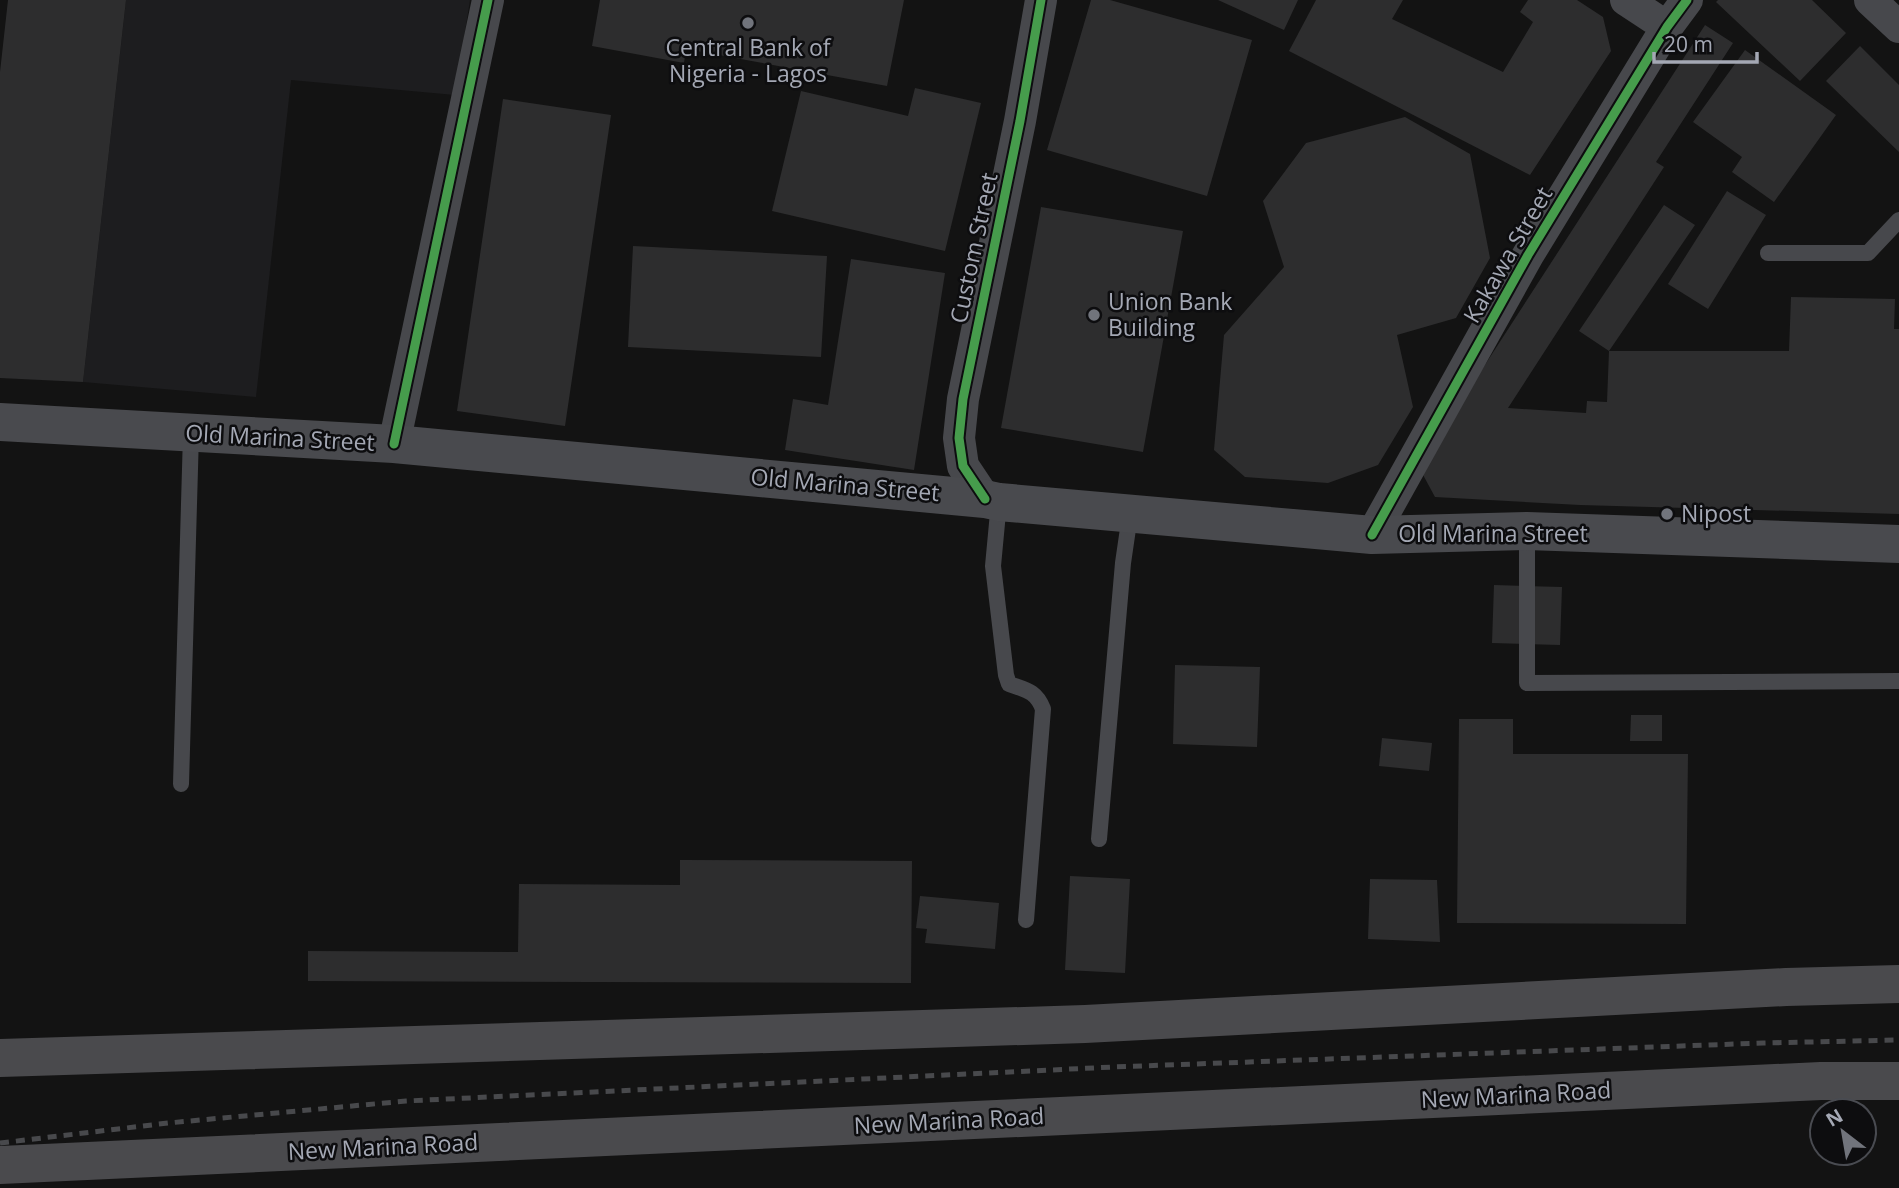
<svg xmlns="http://www.w3.org/2000/svg" width="1899" height="1188" font-family="'Open Sans',sans-serif">
  <style>
    .built { fill: #1d1d1f }
    .building { fill: #2d2d2e }
    .lines { fill: none; stroke-linecap: round; stroke-linejoin: round }
    .lane { stroke: #47484c; stroke-width: 16 }
    .street { stroke: #47484c; stroke-width: 32 }
    .primary { stroke: #494a4e; stroke-width: 38 }
    .highway { stroke: #4a4a4d; stroke-width: 38 }
    .rail { stroke: #48494c; stroke-width: 5; stroke-dasharray: 9 7; stroke-linecap: butt }
    .cycleway-casing { stroke: #0d0d0f; stroke-width: 13 }
    .cycleway { stroke: #469c4c; stroke-width: 9 }
    .poi-dot { fill: #71747c; stroke: #0d0d0f; stroke-width: 2.5 }
    .labels { text-anchor: middle; stroke-width: 5; stroke-linejoin: round; paint-order: stroke }
    .poi-label { font-size: 23px; fill: #a4a8b4; stroke: #0d0d0f; text-anchor: start }
    .street-label { font-size: 23px; fill: #a4a8b4; stroke: #0d0d0f }
  </style>
  <rect width="100%" height="100%" fill="#131313"/>
  <path class="built" d="M126 0H470L455 95 291 80 256 397 83 382Z"/>
  <path class="building" d="M8 0H126L83 382 0 378V72Z
    M600 0H904L887 86 686 49 684 63 592 46Z
    M1091 0H1110L1252 40 1207 196 1047 150Z
    M1218 0H1298L1284 30Z
    M1316 0H1403L1392 19 1503 72 1533 22 1520 12 1528 0H1577L1603 17 1611 51 1530 175 1289 51Z
    M1718 0H1812L1846 33 1800 81 1716 2Z
    M1705 25 1733 43 1656 162 1664 167 1508 408 1586 413 1587 401 1607 402 1609 351 1579 331 1664 205 1695 225 1609 351H1789L1791 297 1895 299 1894 329H1899V514L1580 505 1435 497 1422 473 1459 405Z
    M1860 46 1899 85V152L1826 81Z
    M1745 50 1836 115 1774 202 1732 172 1742 157 1693 122Z
    M915 88 981 103 945 251 772 211 801 91 908 116Z
    M503 99 611 115 565 426 457 411Z
    M1405 117 1470 154 1490 258 1456 318 1397 335 1413 407 1378 465 1328 483 1245 477 1214 450 1224 335 1284 267 1263 201 1306 143Z
    M1727 191 1766 215 1708 309 1668 284Z
    M1041 207 1183 231 1143 452 1001 428Z
    M633 246 827 256 821 357 628 347Z
    M851 259 945 273 914 470 785 450 793 399 828 405Z
    M1494 585 1562 587 1560 645 1492 643Z
    M1175 665 1260 667 1257 747 1173 744Z
    M1631 715H1662V741H1630Z
    M1459 719H1513V754H1688L1686 924 1457 923Z
    M1382 738 1432 743 1429 771 1379 766Z
    M680 860 912 861 911 983 308 981V951L518 952 519 884 680 885Z
    M1070 876 1130 879 1125 973 1065 970Z
    M1370 879 1437 880 1440 942 1368 939Z
    M920 896 999 903 995 949 925 943 927 929 916 928Z"/>
  <g class="lines">
    <path class="lane" d="M1768 253H1868L1899 220
      M999 502 993 566 1006 675 1009 684C1026 690 1036 691 1043 709L1026 920
      M1527 531V683L1899 681
      M181 784 191 434
      M1099 839 1123 563 1130 515"/>
    <path class="street" d="M1626 0 1667 27
      M1870 0 1899 27
      M394 444 488 0
      M985 499 963 466 959 438 963 399 1020 121 1041 0
      M1372 535 1528 255 1667 27 1687 0"/>
    <path class="primary" d="M0 422 394 444 985 499 999 502 1372 535 1527 531 1899 544"/>
    <path class="highway" d="M0 1058 1085 1024 1786 987 1899 984
      M0 1165 1821 1081H1899"/>
    <path class="rail" d="M0 1143 168 1123 406 1101 1113 1067 1763 1043 1899 1040"/>
    <g class="cycleway-casing">
      <path id="cycleway" d="M394 444 488 0
        M985 499 963 466 959 438 963 399 1020 121 1041 0
        M1372 535 1528 255 1667 27 1687 0"/>
    </g>
    <use href="#cycleway" class="cycleway"/>
  </g>
  <g class="poi-dot">
    <circle cx="748" cy="23" r="7"/>
    <circle cx="1094" cy="315" r="7"/>
    <circle cx="1667" cy="514" r="7"/>
  </g>
  <g class="labels">
    <g class="poi-label">
      <text x="748" y="56" text-anchor="middle">Central Bank of<tspan x="748" dy="26">Nigeria - Lagos</tspan></text>
      <text x="1108" y="310">Union Bank<tspan x="1108" dy="26">Building</tspan></text>
      <text x="1681" y="522">Nipost</text>
    </g>
    <g class="street-label">
      <text transform="translate(974 248) rotate(-78)" y="8">Custom Street</text>
      <text transform="translate(1508 255) rotate(-60)" y="8">Kakawa Street</text>
      <text transform="translate(280 438) rotate(3)" y="8">Old Marina Street</text>
      <text transform="translate(845 485) rotate(5)" y="8">Old Marina Street</text>
      <text x="1493" y="542">Old Marina Street</text>
      <text transform="translate(1516 1095) rotate(-3)" y="8">New Marina Road</text>
      <text transform="translate(949 1121) rotate(-3)" y="8">New Marina Road</text>
      <text transform="translate(383 1147) rotate(-3)" y="8">New Marina Road</text>
    </g>
  </g>
  <g transform="translate(1843 1132) rotate(329)"><circle r="33" fill="#0d0d0f" stroke="#494b51" stroke-width="2"/>
  <path d="M0-5L12 26L0 18L-12 26Z" fill="#71747c"/>
  <text y="-10" font-size="19" font-weight="bold" text-anchor="middle" fill="#a4a8b4">N</text>
  </g>
  <path d="M1654 52v10h103v-10" fill="none" stroke="#a4a8b4" stroke-width="3.5"/>
  <text x="1664" y="52" font-size="21" fill="#a4a8b4" stroke="#0d0d0f" stroke-width="5" paint-order="stroke">20 m</text>
</svg>
